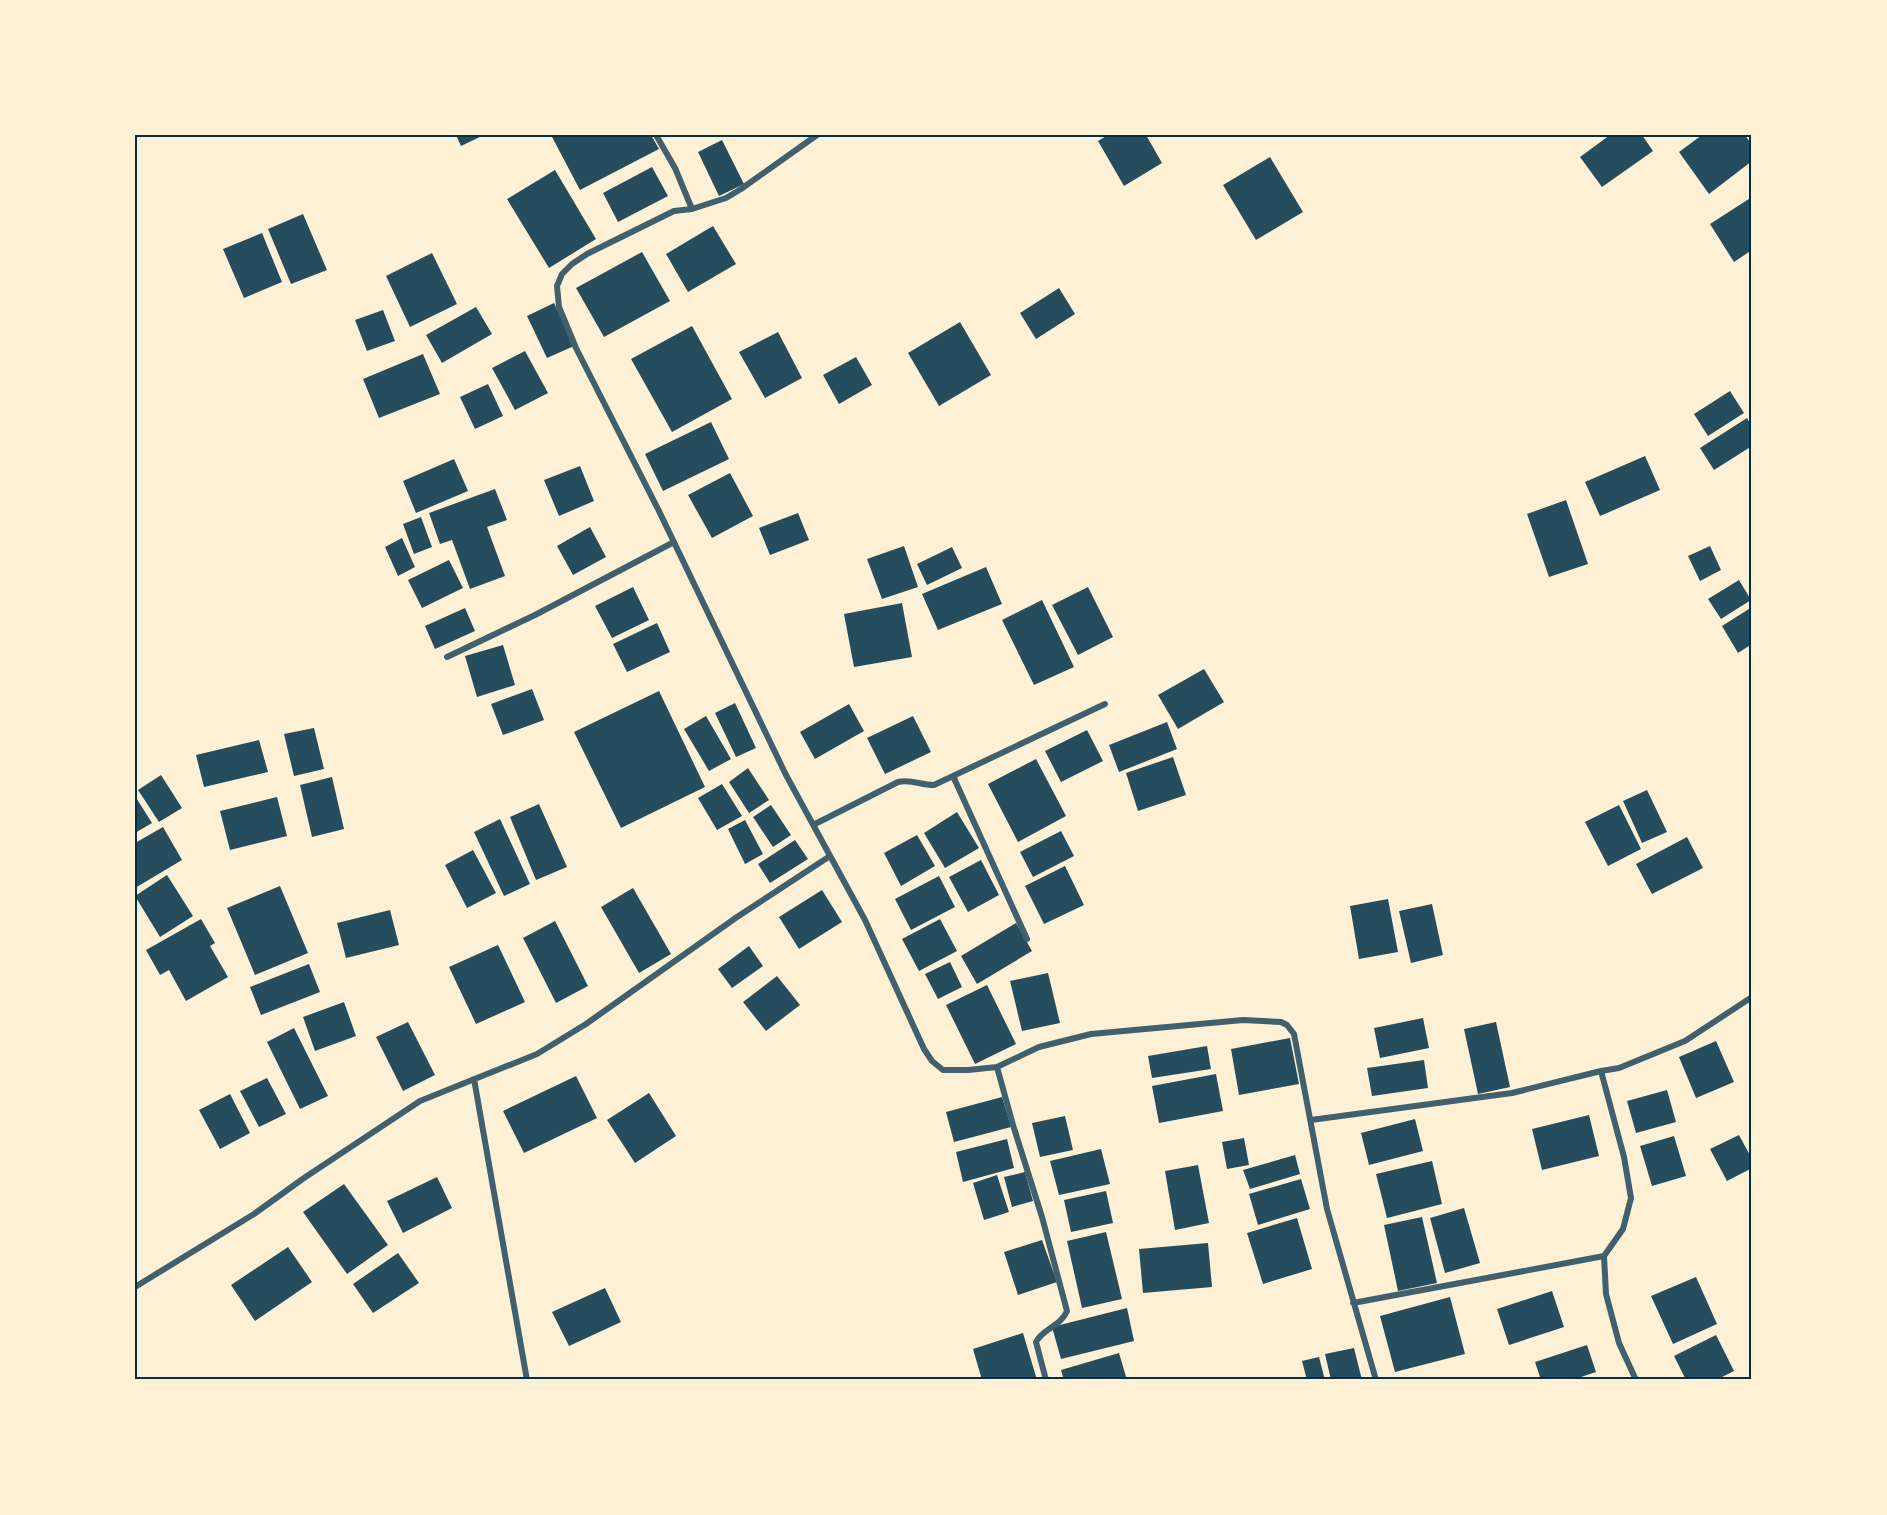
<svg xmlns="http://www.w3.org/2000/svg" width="1887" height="1515" font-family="'DM Sans',sans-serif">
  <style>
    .building { fill: #264d5e }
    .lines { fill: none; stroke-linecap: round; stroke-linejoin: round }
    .minor { stroke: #3f606c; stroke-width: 6 }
    .neatline { fill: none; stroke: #003049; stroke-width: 2 }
  </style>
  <rect width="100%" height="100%" fill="#fdf0d5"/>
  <path class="building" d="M456 135H484L461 146Z
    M551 135H651L659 149 580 190Z
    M1108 135H1146L1162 163 1124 186 1098 141Z
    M1610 135H1642L1653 151 1602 187 1580 157Z
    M1702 135H1745L1752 145V161L1709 194 1679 152Z
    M722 140 744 184 719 196 698 152Z
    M1270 157 1303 212 1256 240 1223 185Z
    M652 167 668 196 618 222 603 193Z
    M555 170 596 239 549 268 507 199Z
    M1752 197V250L1734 262 1710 224Z
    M303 214 327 270 291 284 268 229Z
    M713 226 736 264 688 292 666 254Z
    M262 233 282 282 244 298 223 249Z
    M642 252 670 301 604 337 576 288Z
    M432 253 457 304 410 327 386 276Z
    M1059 288 1075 314 1036 339 1020 313Z
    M554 303 574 346 547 358 527 316Z
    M476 307 492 334 442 363 426 335Z
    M383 310 395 341 367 351 355 320Z
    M960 322 991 375 939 406 908 353Z
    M692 326 732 399 672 432 631 359Z
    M778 332 802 378 765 398 739 352Z
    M525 351 548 393 515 410 492 368Z
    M423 354 440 394 379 418 363 379Z
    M856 357 872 385 839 404 823 375Z
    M488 384 503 416 475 429 460 397Z
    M1730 391 1744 413 1708 436 1694 414Z
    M1747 418 1752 427V446L1714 470 1700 448Z
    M711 422 729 459 663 491 645 454Z
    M1645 456 1660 490 1600 516 1585 482Z
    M454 459 468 491 416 513 403 481Z
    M580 466 594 501 559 516 544 480Z
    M730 473 753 516 712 538 688 495Z
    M495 489 507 520 487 527 505 576 470 589 452 540 440 544 429 513Z
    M1566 500 1588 564 1549 577 1527 514Z
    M798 513 809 540 770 555 759 528Z
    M421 517 432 547 414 554 403 524Z
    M590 527 606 557 573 575 557 546Z
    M402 538 415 567 398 576 385 547Z
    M904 546 918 587 882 599 867 559Z
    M1710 546 1721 570 1700 581 1688 556Z
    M952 547 962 568 927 585 917 564Z
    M449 560 463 588 422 608 408 580Z
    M986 567 1002 604 938 630 922 594Z
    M1739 580 1751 600 1721 619 1708 599Z
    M633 587 649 620 612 638 595 606Z
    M1088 587 1113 637 1078 655 1052 605Z
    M1042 600 1074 667 1034 685 1002 620Z
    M902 603 912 657 854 667 844 614Z
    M1752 607V644L1738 653 1722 626Z
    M465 608 475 631 435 649 425 626Z
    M657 623 670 652 627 672 613 644Z
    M503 645 515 685 477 697 465 656Z
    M1204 669 1224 702 1178 729 1158 695Z
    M532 689 544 720 503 735 491 704Z
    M659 691 705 787 621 828 574 732Z
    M735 703 756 748 736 757 715 713Z
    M849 704 864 731 815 759 800 732Z
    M706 716 731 759 709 771 684 729Z
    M913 716 931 752 885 774 867 738Z
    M1167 722 1177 749 1119 772 1109 745Z
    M314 728 324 769 294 776 284 734Z
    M1087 730 1103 761 1061 782 1045 751Z
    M259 740 268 772 204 787 196 755Z
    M1173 757 1186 795 1138 811 1126 773Z
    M1036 759 1066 816 1018 842 988 784Z
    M748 768 769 800 749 813 729 782Z
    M161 775 182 808 159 822 138 790Z
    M332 777 344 829 312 837 300 785Z
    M722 784 742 816 717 830 698 798Z
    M1647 790 1667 832 1642 843 1623 801Z
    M135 796 152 823 135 833Z
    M277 797 287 836 230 850 220 811Z
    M539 804 567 867 536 880 510 817Z
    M771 805 791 835 773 847 753 817Z
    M1619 805 1641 849 1608 866 1585 822Z
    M957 812 979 848 945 868 924 833Z
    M500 819 530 884 504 896 474 832Z
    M745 820 763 854 745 864 728 829Z
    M163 827 182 860 135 888V843Z
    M1061 831 1074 856 1033 877 1020 852Z
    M917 835 935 866 901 886 884 853Z
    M1687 837 1703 868 1652 894 1636 864Z
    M795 840 808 859 770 883 758 864Z
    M473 850 496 893 467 908 445 865Z
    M981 860 999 895 968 912 949 877Z
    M1065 866 1084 905 1044 924 1025 886Z
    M167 875 193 916 160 937 135 896Z
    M939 876 955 907 911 930 895 899Z
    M280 886 308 953 255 975 227 908Z
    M633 888 671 954 639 973 601 907Z
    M822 890 842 922 799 949 779 917Z
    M1388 899 1398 952 1359 959 1350 906Z
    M1432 904 1443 955 1411 963 1399 911Z
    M390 910 399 945 346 958 337 923Z
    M201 919 215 943 210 946 228 977 186 1001 169 970 160 975 146 950Z
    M940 919 957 951 919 971 902 939Z
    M555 921 588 986 556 1003 523 938Z
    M1016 923 1032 951 977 984 961 956Z
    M498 945 525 1002 476 1024 449 967Z
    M749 946 763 966 732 988 718 969Z
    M950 962 962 987 938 999 925 974Z
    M309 964 320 992 261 1015 250 987Z
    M1048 973 1060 1023 1022 1031 1010 981Z
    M777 976 800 1005 766 1031 743 1002Z
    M987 985 1016 1044 975 1064 946 1005Z
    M344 1002 356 1036 315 1051 303 1017Z
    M1423 1018 1429 1048 1380 1058 1374 1028Z
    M408 1022 435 1075 403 1091 376 1037Z
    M1496 1022 1510 1087 1478 1094 1464 1029Z
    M294 1028 328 1096 300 1109 267 1042Z
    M1290 1038 1299 1084 1239 1095 1231 1049Z
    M1716 1041 1734 1082 1696 1098 1679 1057Z
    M1207 1046 1211 1069 1152 1078 1148 1056Z
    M1424 1060 1428 1088 1372 1096 1367 1068Z
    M1216 1074 1223 1111 1159 1123 1152 1086Z
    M576 1076 597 1118 524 1153 503 1111Z
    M267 1078 286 1114 259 1127 240 1091Z
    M1667 1090 1676 1122 1636 1133 1627 1101Z
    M649 1093 676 1136 635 1163 607 1120Z
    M230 1094 250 1133 220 1149 199 1110Z
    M1002 1097 1011 1127 954 1142 946 1112Z
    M1589 1115 1599 1156 1542 1170 1532 1129Z
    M1065 1116 1073 1150 1040 1157 1032 1123Z
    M1415 1119 1423 1151 1369 1165 1361 1133Z
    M1739 1135 1752 1159V1168L1727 1181 1710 1149Z
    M1674 1136 1686 1176 1652 1186 1640 1146Z
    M1244 1138 1249 1165 1227 1169 1222 1142Z
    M1007 1139 1014 1168 963 1182 956 1152Z
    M1101 1149 1110 1184 1059 1195 1050 1161Z
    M1295 1155 1300 1174 1250 1189 1243 1170Z
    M1432 1161 1442 1204 1387 1218 1376 1174Z
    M1198 1165 1209 1223 1175 1230 1165 1171Z
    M1025 1172 1033 1201 1012 1207 1004 1177Z
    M997 1175 1009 1212 984 1220 973 1183Z
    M437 1177 452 1208 403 1233 387 1201Z
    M1301 1179 1310 1209 1258 1225 1249 1194Z
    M344 1184 388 1245 347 1274 303 1212Z
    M1106 1191 1113 1223 1071 1232 1064 1200Z
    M1464 1208 1480 1263 1445 1273 1430 1218Z
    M1422 1217 1437 1283 1398 1291 1384 1225Z
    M1297 1218 1312 1269 1263 1284 1247 1233Z
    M1106 1232 1122 1299 1082 1308 1067 1241Z
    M1042 1240 1057 1282 1018 1295 1004 1252Z
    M1208 1243 1212 1287 1143 1293 1139 1249Z
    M288 1247 312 1282 255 1321 231 1285Z
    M398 1253 419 1283 373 1313 353 1284Z
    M1696 1277 1717 1324 1673 1344 1651 1296Z
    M605 1288 621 1322 569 1346 552 1312Z
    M1552 1291 1564 1327 1509 1345 1497 1309Z
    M1450 1297 1465 1354 1395 1372 1380 1316Z
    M1127 1308 1134 1341 1061 1359 1052 1327Z
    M1023 1333 1037 1380H982L973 1349Z
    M1716 1335 1734 1371 1716 1380H1686L1674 1356Z
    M1587 1345 1596 1372 1572 1380H1541L1535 1362Z
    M1354 1348 1362 1380H1331L1325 1354Z
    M1119 1353 1127 1380H1064L1061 1370Z
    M1319 1357 1325 1380H1307L1302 1361Z"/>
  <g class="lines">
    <path class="minor" d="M656 135 675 168 692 209 674 211 587 254 572 264 562 274 557 286 559 307 576 348 658 509 786 775 865 920 924 1049 932 1061 943 1070H968L997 1067 1039 1047 1091 1034 1243 1020 1281 1022 1287 1025 1294 1034 1327 1209 1376 1380
      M692 209 726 198 741 189 817 135
      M447 657 535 615 674 542
      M953 776 1027 939
      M813 825 898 782C912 779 920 785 934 785L1105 704
      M997 1067 1013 1125 1042 1217 1067 1311C1061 1326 1042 1329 1036 1342L1046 1380
      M1601 1071 1624 1157 1631 1198 1623 1229 1604 1256 1606 1294 1619 1343 1636 1380
      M474 1079 527 1380
      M1311 1120 1512 1093 1601 1071 1619 1068 1685 1041 1752 997
      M135 1287 254 1214 304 1178 420 1101 537 1054 586 1024 737 917 830 856
      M1353 1303 1604 1256"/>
  </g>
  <rect width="1887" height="1515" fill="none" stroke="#fdf0d5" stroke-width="273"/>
  <rect x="136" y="136" width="1614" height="1242" class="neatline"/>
</svg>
